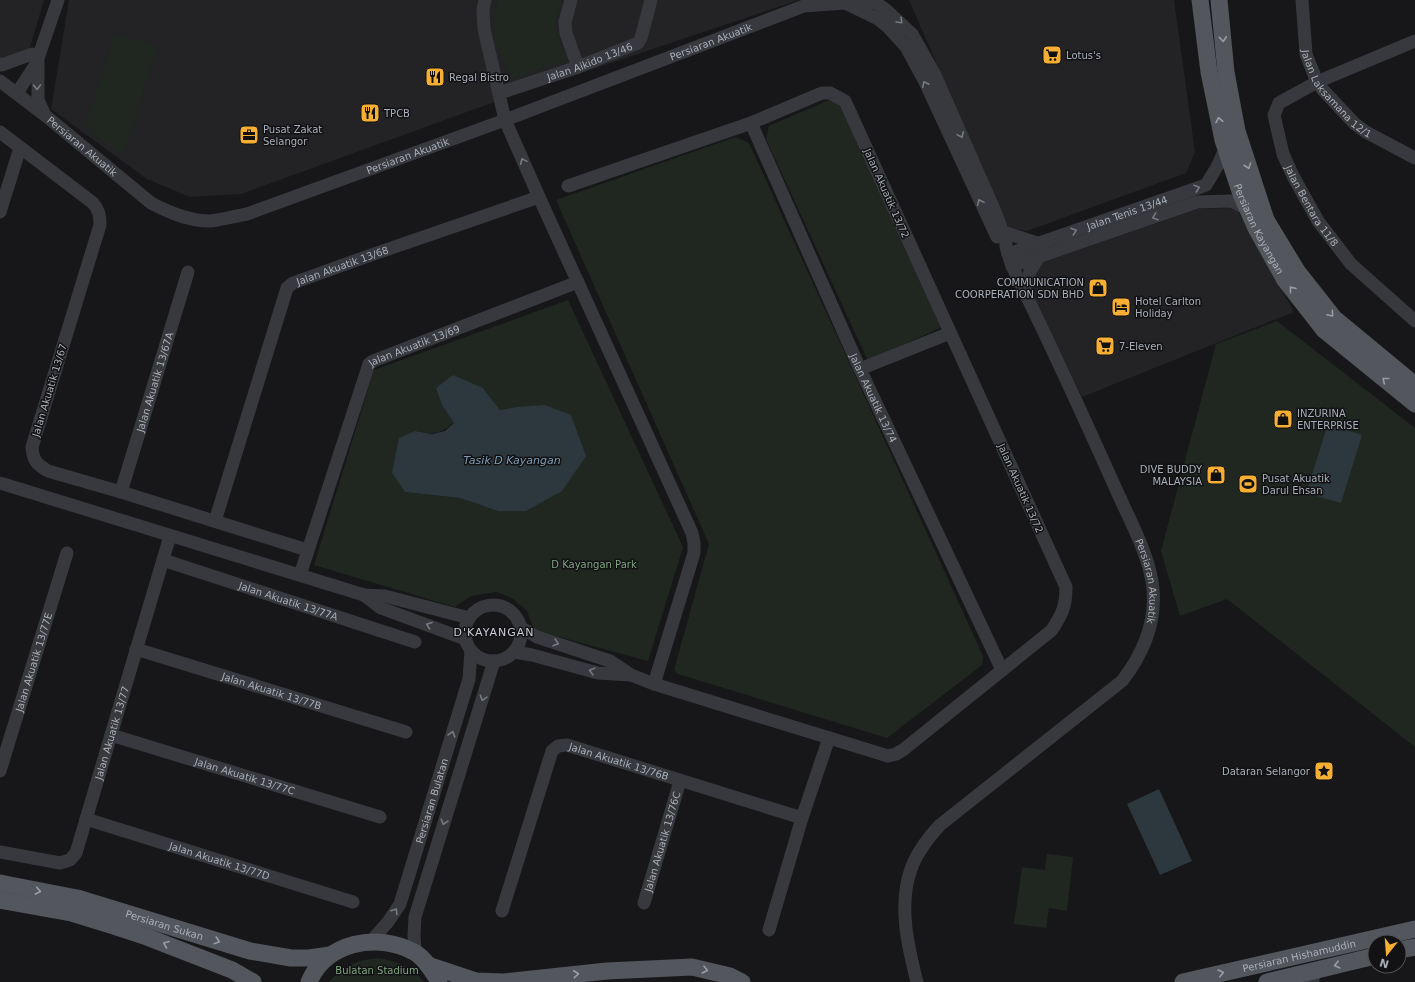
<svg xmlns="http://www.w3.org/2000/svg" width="1415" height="982" font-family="'DejaVu Sans',sans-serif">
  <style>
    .built { fill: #232326 }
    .green { fill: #1f2720; fill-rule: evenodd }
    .water { fill: #2d373e }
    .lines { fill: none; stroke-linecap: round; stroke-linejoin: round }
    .minor { stroke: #38393e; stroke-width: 13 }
    .major { stroke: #54565d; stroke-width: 17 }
    .oneway { stroke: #767a82 }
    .oneway2 { stroke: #989da7 }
    .labels { text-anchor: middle; stroke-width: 3; stroke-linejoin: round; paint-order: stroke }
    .street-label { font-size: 10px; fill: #a9afb9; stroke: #121214 }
    .poi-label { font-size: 10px; fill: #a9afb9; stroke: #121214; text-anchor: start }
    .park-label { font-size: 10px; fill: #80a581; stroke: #121214 }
    .water-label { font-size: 11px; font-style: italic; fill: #809eb5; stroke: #121214 }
    .neighbourhood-label { font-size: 11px; letter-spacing: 1px; fill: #cacdd5; stroke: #121214 }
  </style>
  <rect width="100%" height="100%" fill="#171719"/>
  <path class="built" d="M0 0H44L29 51 0 61Z
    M69 0H799L486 105 241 194 190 197 147 179 51 109Z
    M909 0H1174L1195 152 1186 173 1027 231 1008 228Z
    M1228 208 1238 211 1294 312 1082 397 1030 288 1038 264 1197 209Z"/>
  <path class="green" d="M498 0H561L554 26 567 60 512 78 495 43V16Z
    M115 34 157 46 123 156 84 125 90 115Z
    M829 100 840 105 942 327 868 361 766 139 769 126Z
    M735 137 749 143 983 656 982 665 887 738 678 674 674 670 709 544 556 200Z
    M568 300 683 547 648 661 534 630 527 611 512 598 496 592 471 596 455 607 314 565 374 370ZM483 388 500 410 516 407 498 511 460 498 405 492 415 431C433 434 440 435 454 422L442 405Z
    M1277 321 1415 428V747L1227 599 1180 616 1161 551 1216 344Z
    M1047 854 1073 857 1067 911 1049 908 1046 928 1014 924 1022 867 1045 870Z
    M379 958C397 961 412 967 424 982H329C342 966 359 959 379 958Z"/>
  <path class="water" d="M453 375 483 388 500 410 516 407 545 405 571 415 586 456 562 491 526 511H498L460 498 405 492 392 473 399 438 415 431 432 434 445 431 454 423 442 405 436 388Z
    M1328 424 1362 435 1341 503 1306 493Z
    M1159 789 1192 861 1160 875 1127 804Z"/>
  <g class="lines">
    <g class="minor">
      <path d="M485 0 483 10 484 29 505 120 539 197 692 533 694 543V553L654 684"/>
      <path d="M571 0 565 22 566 33 578 67"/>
      <path id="s1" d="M859 0 876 3 885 9 912 34 935 75 994 209 1006 240V247L1012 266C1048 339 1082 413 1115 487 1128 517 1150 555 1153 589 1156 623 1143 654 1122 681L940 825C928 838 917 852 911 869 898 905 908 947 917 982"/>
      <path id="s2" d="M1302 0 1306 54 1317 82 1323 90 1355 124 1366 132 1415 158"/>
      <path d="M845 3 878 19 887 26 906 47 925 82 997 237"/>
      <path id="s3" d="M1415 41 1317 82 1279 103 1274 115 1283 154 1293 176 1318 221 1351 264 1415 321"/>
      <path d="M38 62V100L44 113"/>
      <path d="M0 64 2 65 32 54"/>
      <path id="s4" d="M0 81 46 116 151 203C170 213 189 221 210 221 222 220 235 216 247 214L505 120 804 6 845 3 854 0"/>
      <path d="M17 93 36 64 58 0"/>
      <path id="s5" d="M499 93 578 67 638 43 641 38 651 0"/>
      <path id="s6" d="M751 123 860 369 1002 670"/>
      <path d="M0 132 93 203C99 210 100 216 100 225L32 447C33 460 36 464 48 471L121 492 307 550"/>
      <path d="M0 212 20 148"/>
      <path d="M1003 232 1037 243"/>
      <path id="s7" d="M1008 254 1206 185 1218 165 1226 147"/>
      <path d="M1012 266 1197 202 1231 201 1246 208"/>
      <path d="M1025 292 1030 271 1039 257"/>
      <path d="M860 369 950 333"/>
      <path d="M0 483 364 595 385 596 469 618"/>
      <path id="s8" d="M121 492 188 272"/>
      <path id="s9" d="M215 521 287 288 293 283 371 255 539 197"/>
      <path id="s10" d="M163 560 415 642"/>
      <path id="s11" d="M300 575 369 364 373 361 578 282"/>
      <path d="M364 595 381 608 465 639"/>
      <circle cx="493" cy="633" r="28"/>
      <path d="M520 627 537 637 610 661 631 675 654 684 888 756 896 754 903 750 1052 630C1062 614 1066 607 1066 587L845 101 830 93H822L751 123 568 186"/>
      <path id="s12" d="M136 649 406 732"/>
      <path d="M514 652 532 655 598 673 631 675"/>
      <path id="s13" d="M111 735 380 817"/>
      <path id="s14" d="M0 771 67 553"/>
      <path id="s15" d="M86 819 353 902"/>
      <path id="s16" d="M0 852 60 863 70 860 76 853 170 536"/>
      <path id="s17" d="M644 903 680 781"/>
      <path id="s18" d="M502 911 552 751 558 746 567 745 802 818"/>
      <path d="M769 930 802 818 829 738"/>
      <path id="s19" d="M371 941 388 922 400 904 469 679 471 651"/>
      <path d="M415 952 414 935 415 917 494 661"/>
      <path d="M1312 982 1316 970"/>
    </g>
    <g class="major">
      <path id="s20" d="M1200 0 1209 72 1223 140 1241 194 1256 228 1285 280 1324 330 1415 404"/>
      <path d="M1219 0 1226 72 1237 131 1266 220 1297 271 1334 318 1415 385"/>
      <path id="s21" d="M0 883 77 898 250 951 291 958H309L330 955"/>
      <path d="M0 900 71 913 110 925 147 937 232 970 253 982"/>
      <path d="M1399 950 1415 947"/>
      <path d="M428 965 476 981 504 982 607 971 692 967 730 976 742 982"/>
      <path d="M309 982C326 942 377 932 414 952 425 958 433 972 439 982"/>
      <path id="s22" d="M1183 982 1415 929"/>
      <path d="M1267 982 1375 956"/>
    </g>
  </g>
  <defs><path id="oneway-chevron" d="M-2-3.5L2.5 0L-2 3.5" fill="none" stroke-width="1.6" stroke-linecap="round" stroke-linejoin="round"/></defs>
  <g class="oneway">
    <use href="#oneway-chevron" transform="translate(900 21) rotate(45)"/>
    <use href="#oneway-chevron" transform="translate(925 84) rotate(-116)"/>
    <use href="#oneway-chevron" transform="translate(37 87) rotate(89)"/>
    <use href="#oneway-chevron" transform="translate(961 135) rotate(66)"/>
    <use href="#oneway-chevron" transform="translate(523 161) rotate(-114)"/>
    <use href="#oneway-chevron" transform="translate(1197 188) rotate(-19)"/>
    <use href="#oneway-chevron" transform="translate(980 202) rotate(-114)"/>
    <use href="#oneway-chevron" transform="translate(1155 217) rotate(161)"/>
    <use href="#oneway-chevron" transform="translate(1074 231) rotate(-19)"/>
    <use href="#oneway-chevron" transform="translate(429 625) rotate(-160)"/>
    <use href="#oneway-chevron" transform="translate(556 643) rotate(18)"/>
    <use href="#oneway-chevron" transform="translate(592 671) rotate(-165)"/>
    <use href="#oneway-chevron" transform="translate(483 698) rotate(107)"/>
    <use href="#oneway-chevron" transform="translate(452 734) rotate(-73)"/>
    <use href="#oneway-chevron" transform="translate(444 822) rotate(107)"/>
    <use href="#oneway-chevron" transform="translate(395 911) rotate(-58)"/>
  </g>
  <g class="oneway2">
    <use href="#oneway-chevron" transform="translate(1223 39) rotate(85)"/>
    <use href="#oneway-chevron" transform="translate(1219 120) rotate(-101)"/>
    <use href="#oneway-chevron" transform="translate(1248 166) rotate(71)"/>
    <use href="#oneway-chevron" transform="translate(1292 289) rotate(-128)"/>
    <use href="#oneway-chevron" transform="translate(1331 314) rotate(50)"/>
    <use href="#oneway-chevron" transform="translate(1385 380) rotate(-141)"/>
    <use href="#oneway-chevron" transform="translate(38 891) rotate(11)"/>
    <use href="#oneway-chevron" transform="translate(217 941) rotate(17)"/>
    <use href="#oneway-chevron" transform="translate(166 944) rotate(-159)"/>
    <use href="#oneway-chevron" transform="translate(1337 965) rotate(167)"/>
    <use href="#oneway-chevron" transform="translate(705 970) rotate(14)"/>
    <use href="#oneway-chevron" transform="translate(1221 973) rotate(-13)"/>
    <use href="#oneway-chevron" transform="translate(576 974) rotate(-6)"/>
  </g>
  <defs>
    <g id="supermarket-square" transform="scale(1)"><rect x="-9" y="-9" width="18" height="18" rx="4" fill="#f6ae33" stroke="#121214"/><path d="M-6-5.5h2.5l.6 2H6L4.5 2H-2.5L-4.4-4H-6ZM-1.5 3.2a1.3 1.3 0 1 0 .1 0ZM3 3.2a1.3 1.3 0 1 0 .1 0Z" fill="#111"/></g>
    <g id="restaurant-square" transform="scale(1)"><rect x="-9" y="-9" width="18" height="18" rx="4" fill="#f6ae33" stroke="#121214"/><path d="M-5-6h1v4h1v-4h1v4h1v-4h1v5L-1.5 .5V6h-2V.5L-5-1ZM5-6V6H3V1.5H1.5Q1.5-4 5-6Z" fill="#111"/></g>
    <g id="office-square" transform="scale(1)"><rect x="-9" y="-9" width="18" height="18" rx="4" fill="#f6ae33" stroke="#121214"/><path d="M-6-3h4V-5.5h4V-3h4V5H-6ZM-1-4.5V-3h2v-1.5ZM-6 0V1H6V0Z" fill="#111"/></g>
    <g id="shop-square" transform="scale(1)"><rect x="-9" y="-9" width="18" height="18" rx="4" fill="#f6ae33" stroke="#121214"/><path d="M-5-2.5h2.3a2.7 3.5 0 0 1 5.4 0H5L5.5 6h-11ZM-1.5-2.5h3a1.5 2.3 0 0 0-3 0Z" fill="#111"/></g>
    <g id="hotel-square" transform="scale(1)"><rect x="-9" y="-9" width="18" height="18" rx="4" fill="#f6ae33" stroke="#121214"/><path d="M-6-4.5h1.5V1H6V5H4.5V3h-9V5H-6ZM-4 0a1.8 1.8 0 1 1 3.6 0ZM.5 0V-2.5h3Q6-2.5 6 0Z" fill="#111"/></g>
    <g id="stadium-square" transform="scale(1)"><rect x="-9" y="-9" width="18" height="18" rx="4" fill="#f6ae33" stroke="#121214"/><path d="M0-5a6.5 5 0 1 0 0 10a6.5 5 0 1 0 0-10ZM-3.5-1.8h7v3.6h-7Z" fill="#111"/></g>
    <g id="sight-square" transform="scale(1)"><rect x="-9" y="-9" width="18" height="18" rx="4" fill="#f6ae33" stroke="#121214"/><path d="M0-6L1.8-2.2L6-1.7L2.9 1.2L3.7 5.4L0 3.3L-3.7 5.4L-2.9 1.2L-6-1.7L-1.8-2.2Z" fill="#111"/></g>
  </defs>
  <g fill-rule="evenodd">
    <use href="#supermarket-square" x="1052" y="55"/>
    <use href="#restaurant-square" x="435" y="77"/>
    <use href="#restaurant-square" x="370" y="113"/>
    <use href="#office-square" x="249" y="135"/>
    <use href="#shop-square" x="1098" y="288"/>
    <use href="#hotel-square" x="1121" y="307"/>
    <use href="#supermarket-square" x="1105" y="346"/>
    <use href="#shop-square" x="1283" y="419"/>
    <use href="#shop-square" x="1216" y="475"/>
    <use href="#stadium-square" x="1248" y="484"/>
    <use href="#sight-square" x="1324" y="771"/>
  </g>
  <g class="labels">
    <g class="street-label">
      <text dy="4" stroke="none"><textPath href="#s4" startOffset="789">Persiaran Akuatik</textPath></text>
      <text dy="4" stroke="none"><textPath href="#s5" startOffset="96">Jalan Aikido 13/46</textPath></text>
      <text dy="4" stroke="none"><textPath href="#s2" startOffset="105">Jalan Laksamana 12/1</textPath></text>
      <text dy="4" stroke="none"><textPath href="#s4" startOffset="105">Persiaran Akuatik</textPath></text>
      <text dy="4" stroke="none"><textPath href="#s4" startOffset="465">Persiaran Akuatik</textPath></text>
      <text transform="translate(887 193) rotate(66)" y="4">Jalan Akuatik 13/72</text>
      <text dy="4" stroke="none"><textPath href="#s3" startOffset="262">Jalan Bentara 11/8</textPath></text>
      <text dy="4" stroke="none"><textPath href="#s7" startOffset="126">Jalan Tenis 13/44</textPath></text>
      <text dy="4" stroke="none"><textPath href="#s20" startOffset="238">Persiaran Kayangan</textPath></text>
      <text dy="4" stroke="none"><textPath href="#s9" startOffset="304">Jalan Akuatik 13/68</textPath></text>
      <text dy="4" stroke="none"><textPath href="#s11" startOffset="271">Jalan Akuatik 13/69</textPath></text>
      <text dy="4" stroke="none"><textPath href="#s8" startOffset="115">Jalan Akuatik 13/67A</textPath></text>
      <text transform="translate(49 390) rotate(-73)" y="4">Jalan Akuatik 13/67</text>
      <text dy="4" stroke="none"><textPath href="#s6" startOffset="301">Jalan Akuatik 13/74</textPath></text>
      <text transform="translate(1021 488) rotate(66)" y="4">Jalan Akuatik 13/72</text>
      <text dy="4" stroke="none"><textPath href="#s1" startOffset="663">Persiaran Akuatik</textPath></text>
      <text dy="4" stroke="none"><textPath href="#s10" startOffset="132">Jalan Akuatik 13/77A</textPath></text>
      <text dy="4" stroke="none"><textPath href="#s14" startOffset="114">Jalan Akuatik 13/77E</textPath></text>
      <text dy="4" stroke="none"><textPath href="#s12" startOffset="142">Jalan Akuatik 13/77B</textPath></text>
      <text dy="4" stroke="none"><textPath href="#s16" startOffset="206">Jalan Akuatik 13/77</textPath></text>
      <text dy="4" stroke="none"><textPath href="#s18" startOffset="239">Jalan Akuatik 13/76B</textPath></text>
      <text dy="4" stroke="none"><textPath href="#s13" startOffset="140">Jalan Akuatik 13/77C</textPath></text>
      <text dy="4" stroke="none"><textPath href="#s19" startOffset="155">Persiaran Bulatan</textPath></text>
      <text dy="4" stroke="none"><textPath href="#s17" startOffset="64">Jalan Akuatik 13/76C</textPath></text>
      <text dy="4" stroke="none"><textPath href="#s15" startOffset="140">Jalan Akuatik 13/77D</textPath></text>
      <text dy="4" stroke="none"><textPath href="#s21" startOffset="170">Persiaran Sukan</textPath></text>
      <text dy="4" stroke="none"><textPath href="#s22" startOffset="119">Persiaran Hishamuddin</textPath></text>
    </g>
    <g class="poi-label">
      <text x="1066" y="59">Lotus's</text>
      <text x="449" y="81">Regal Bistro</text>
      <text x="384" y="117">TPCB</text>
      <text x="263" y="133">Pusat Zakat<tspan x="263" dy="12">Selangor</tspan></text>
      <text x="1084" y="286" text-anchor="end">COMMUNICATION<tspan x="1084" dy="12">COORPERATION SDN BHD</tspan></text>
      <text x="1135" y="305">Hotel Carlton<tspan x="1135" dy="12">Holiday</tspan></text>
      <text x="1119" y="350">7-Eleven</text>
      <text x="1297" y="417">INZURINA<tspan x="1297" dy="12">ENTERPRISE</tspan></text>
      <text x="1202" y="473" text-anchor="end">DIVE BUDDY<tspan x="1202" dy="12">MALAYSIA</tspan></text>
      <text x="1262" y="482">Pusat Akuatik<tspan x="1262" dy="12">Darul Ehsan</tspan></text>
      <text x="1310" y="775" text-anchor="end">Dataran Selangor</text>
    </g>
    <g class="park-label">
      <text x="594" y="568">D Kayangan Park</text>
      <text x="377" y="974">Bulatan Stadium</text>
    </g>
    <g class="water-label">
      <text x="512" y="464">Tasik D Kayangan</text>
    </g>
    <g class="neighbourhood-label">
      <text x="494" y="636">D'KAYANGAN</text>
    </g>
  </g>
  <g transform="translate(1387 954) rotate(197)"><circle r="19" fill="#121214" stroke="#4e5156"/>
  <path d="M0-3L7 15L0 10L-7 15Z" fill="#f6ae33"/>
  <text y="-6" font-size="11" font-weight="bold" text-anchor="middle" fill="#a9afb9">N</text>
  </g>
</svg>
